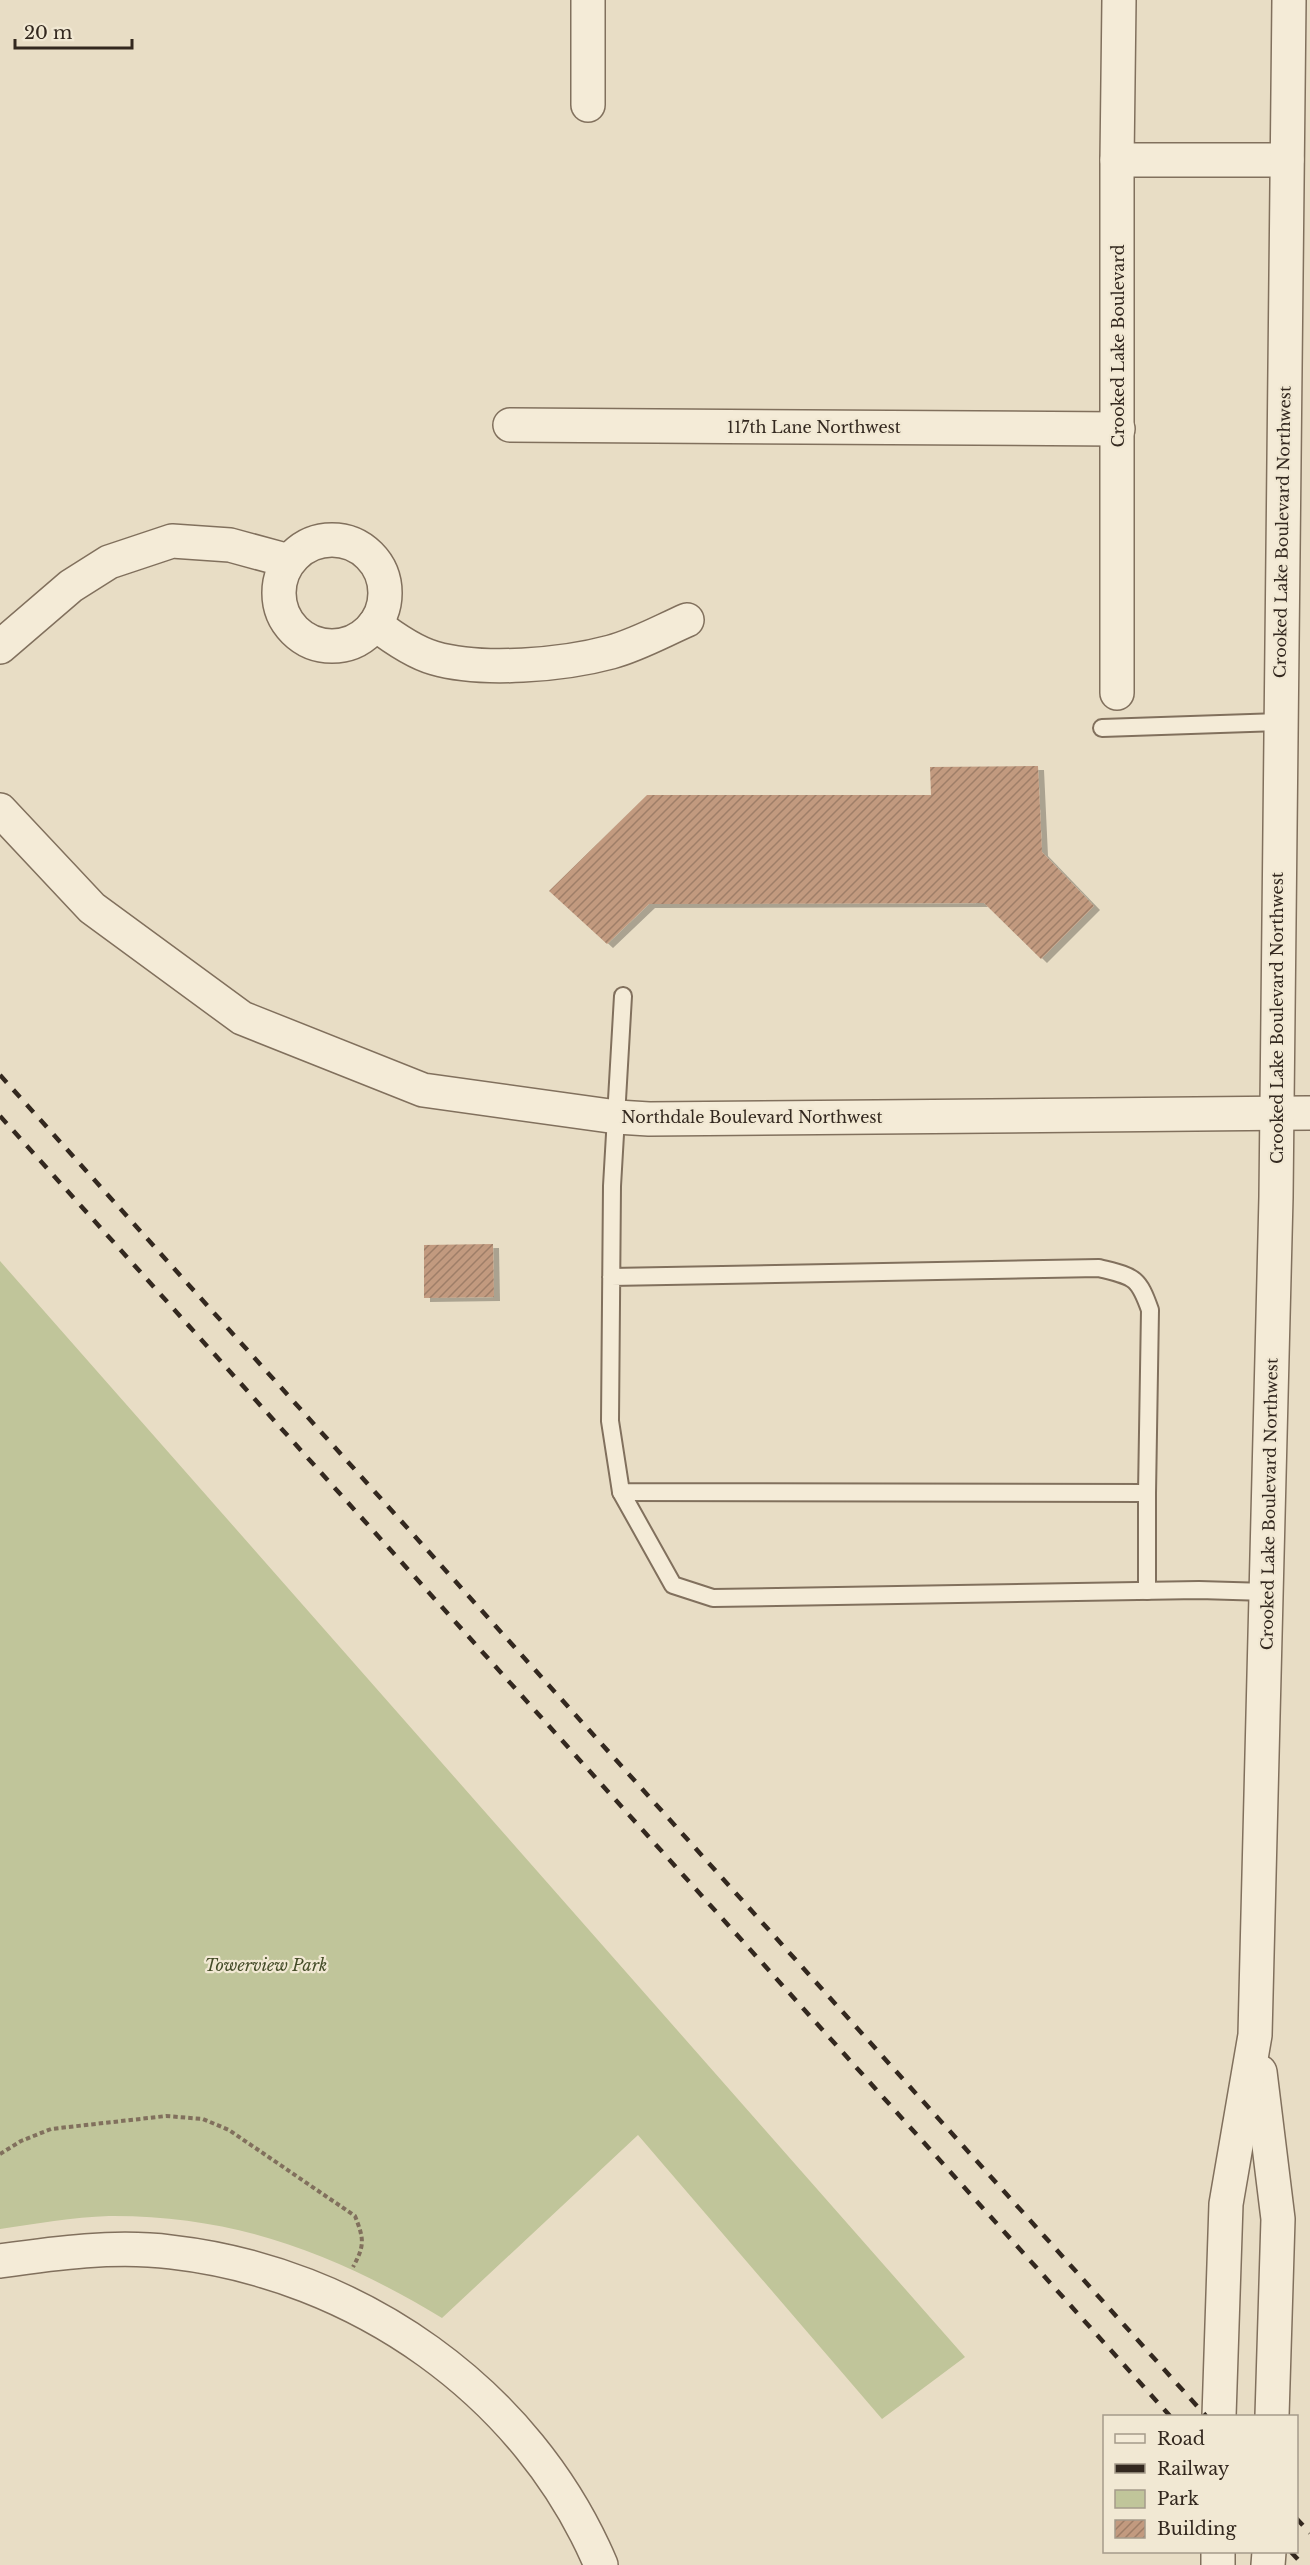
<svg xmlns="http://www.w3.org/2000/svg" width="1310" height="2565" font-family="'Libre Baskerville',serif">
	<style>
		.park { fill: #c0c59a }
		.building { fill: url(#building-hatch); filter: url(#shadow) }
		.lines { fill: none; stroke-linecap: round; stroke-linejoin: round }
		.service-casing { stroke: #81705d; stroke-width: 20 }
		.minor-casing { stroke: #81705d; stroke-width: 36 }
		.tertiary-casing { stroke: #81705d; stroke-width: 36 }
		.path { stroke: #81705d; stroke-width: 4; stroke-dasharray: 4.5 3; stroke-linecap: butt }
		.service { stroke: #f4ebd7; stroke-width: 16 }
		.minor { stroke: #f4ebd7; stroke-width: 33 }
		.tertiary { stroke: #f4ebd7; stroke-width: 33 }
		.rail { stroke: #33281f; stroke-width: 4.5; stroke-dasharray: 10 10; stroke-linecap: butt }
		.labels { text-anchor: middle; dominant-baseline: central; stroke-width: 4.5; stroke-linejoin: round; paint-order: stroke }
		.street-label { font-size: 16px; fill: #33281f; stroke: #f1e8d3 }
		.park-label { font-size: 16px; font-style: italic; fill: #444c28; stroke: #f1e8d3 }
	</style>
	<defs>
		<pattern id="building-hatch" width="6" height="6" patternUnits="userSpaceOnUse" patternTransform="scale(1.5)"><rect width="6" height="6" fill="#c29a7f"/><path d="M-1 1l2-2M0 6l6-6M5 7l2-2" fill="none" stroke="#9e7e67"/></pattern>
		<filter id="shadow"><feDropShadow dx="6" dy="4" stdDeviation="0" flood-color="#0004"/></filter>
	</defs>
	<rect width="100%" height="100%" fill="#e8ddc5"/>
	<path class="park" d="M0,1261L965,2357L882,2419L638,2135L442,2318C336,2254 235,2215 109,2216C73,2217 35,2224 0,2229Z"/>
	<g class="building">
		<polygon points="1038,766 1042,852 1094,906 1041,959 984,903 649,904 607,944 549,891 647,795 931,795 930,767"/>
		<polygon points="493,1244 494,1297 424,1298 424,1245"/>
	</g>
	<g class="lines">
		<g class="service-casing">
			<g id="service">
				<polyline points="1102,728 1280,722"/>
				<path d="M611,1277L1099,1268C1134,1277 1138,1276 1150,1310L1147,1493L621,1492L610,1421L612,1186L623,996"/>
				<polyline points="621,1492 673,1585 713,1598 1199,1590 1267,1592"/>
				<polyline points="1147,1493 1147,1591"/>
			</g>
		</g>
		<g class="minor-casing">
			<g id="minor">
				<polyline points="588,0 588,105"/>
				<polyline points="1117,160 1287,160"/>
				<polyline points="510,425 1118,429"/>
				<circle cx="332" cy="593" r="53"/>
				<path d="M375,624C392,637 413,652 434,658C482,672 563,665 611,652C637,645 662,631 687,620"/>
				<polyline points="0,647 71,586 109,562 172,541 230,545 289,561"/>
				<polyline points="1117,693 1117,160 1119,0"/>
				<path d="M0,2261C56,2253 115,2245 171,2252C357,2273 528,2392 601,2565"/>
			</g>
		</g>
		<g class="tertiary-casing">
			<g id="tertiary">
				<polyline points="0,810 92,908 242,1018 423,1090 617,1117 649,1119 1310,1113"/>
				<polyline points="1260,2072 1278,2219 1272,2416"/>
				<polyline points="1219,2416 1226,2204 1255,2035 1276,1197 1289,0"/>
				<polyline points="1218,2552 1218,2565"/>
				<polyline points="1268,2565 1269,2552"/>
			</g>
		</g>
		<path class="path" d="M0,2154L21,2141L51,2129L166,2116L203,2119L229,2130L355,2216C364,2239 365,2245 353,2267"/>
		<use href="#service" class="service"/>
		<use href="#minor" class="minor"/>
		<use href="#tertiary" class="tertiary"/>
		<g class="rail">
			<polyline points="0,1075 1206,2416"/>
			<polyline points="0,1116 1170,2416"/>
			<polyline points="1296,2518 1310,2533"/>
			<polyline points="1291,2552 1303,2565"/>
		</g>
	</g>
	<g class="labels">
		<g class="street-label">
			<text transform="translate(1118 346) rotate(-90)">Crooked Lake Boulevard</text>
			<text x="814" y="427">117th Lane Northwest</text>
			<text transform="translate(1282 532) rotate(-89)">Crooked Lake Boulevard Northwest</text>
			<text transform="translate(1277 1018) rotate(-90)">Crooked Lake Boulevard Northwest</text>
			<text x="752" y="1117">Northdale Boulevard Northwest</text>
			<text transform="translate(1269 1504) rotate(-89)">Crooked Lake Boulevard Northwest</text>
		</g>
		<g class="park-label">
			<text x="266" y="1965">Towerview Park</text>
		</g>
	</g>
	<rect x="1103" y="2415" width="195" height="138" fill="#f1e8d3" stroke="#a59b8b" stroke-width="1.5"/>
	<rect x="1115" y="2434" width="30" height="9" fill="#f4ebd7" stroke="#a59b8b" stroke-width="1.5"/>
	<text x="1157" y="2445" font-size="18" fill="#33281f">Road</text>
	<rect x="1115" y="2464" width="30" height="9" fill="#33281f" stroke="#a59b8b" stroke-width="1.5"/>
	<text x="1157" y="2475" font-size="18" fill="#33281f">Railway</text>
	<rect x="1115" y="2490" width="30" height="18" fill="#c0c59a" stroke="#a59b8b" stroke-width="1.5"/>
	<text x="1157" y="2505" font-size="18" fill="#33281f">Park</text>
	<rect x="1115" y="2520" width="30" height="18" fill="url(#building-hatch)" stroke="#a59b8b" stroke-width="1.5"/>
	<text x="1157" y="2535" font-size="18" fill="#33281f">Building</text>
	<path d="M15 39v9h117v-9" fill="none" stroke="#33281f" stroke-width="3"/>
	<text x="24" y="39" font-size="18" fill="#33281f" stroke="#f1e8d3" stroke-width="4.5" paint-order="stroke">20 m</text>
</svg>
